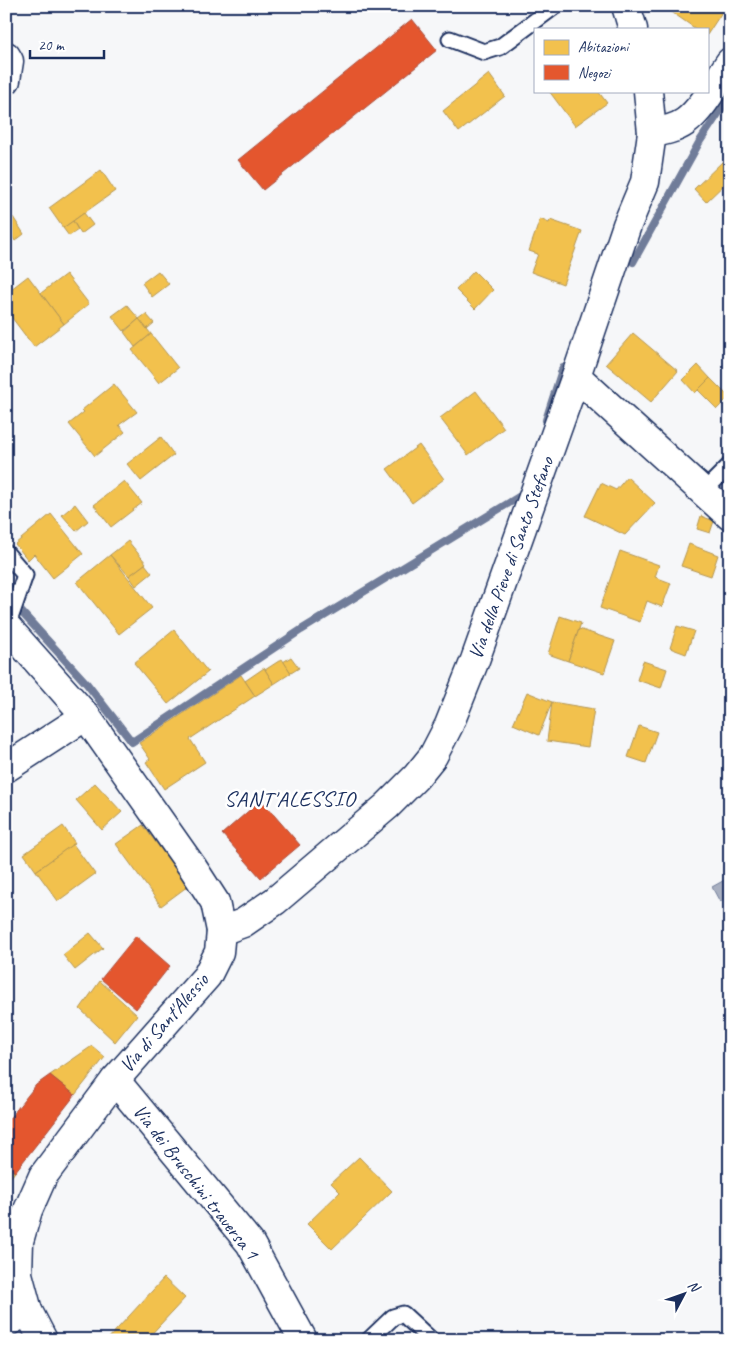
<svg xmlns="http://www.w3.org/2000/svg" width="736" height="1346" font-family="Caveat,sans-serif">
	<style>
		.water { fill: #a9b0c1; stroke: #707c99 }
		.homes { fill: #f2c14e; stroke: #b29553 }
		.shops { fill: #e4572e; stroke: #a84b3c }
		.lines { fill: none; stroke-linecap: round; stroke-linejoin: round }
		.stream { stroke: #707c99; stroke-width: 8 }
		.service-casing { stroke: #1b2f5e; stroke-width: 19 }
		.minor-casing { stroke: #1b2f5e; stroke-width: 31 }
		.tertiary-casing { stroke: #1b2f5e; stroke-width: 31 }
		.service { stroke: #fff; stroke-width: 15 }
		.minor { stroke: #fff; stroke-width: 28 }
		.tertiary { stroke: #fff; stroke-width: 28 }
		.labels { text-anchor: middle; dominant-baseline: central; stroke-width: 5; stroke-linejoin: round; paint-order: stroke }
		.street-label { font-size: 20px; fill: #1b2f5e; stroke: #fff }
		.quarter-label { font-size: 22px; letter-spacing: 1px; fill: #1b2f5e; stroke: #fff }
	</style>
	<rect width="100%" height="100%" fill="#f6f7f9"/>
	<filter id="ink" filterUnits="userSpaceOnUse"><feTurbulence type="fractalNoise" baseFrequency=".02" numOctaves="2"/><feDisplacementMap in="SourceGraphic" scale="10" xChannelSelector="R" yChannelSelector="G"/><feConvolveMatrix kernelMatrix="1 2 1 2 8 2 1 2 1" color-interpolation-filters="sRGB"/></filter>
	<g filter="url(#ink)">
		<polygon class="water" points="730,877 730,897 720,902 712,887"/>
		<g class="homes">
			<polygon points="663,6 726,6 707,35 707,29 696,29"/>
			<polygon points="489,74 505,96 459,132 443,111"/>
			<polygon points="549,91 598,91 607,103 575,126"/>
			<polygon points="723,161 730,168 730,179 706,202 694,189"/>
			<polygon points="101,170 115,191 63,228 49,208"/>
			<polygon points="84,213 93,225 81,234 73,221"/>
			<polygon points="13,217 24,234 15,241 6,228 6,222"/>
			<polygon points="540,219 549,223 550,220 582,231 563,284 531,272 538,254 529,251"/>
			<polygon points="73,221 78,230 69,236 63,228"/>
			<polygon points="158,271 169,284 152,297 142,283"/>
			<polygon points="474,271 493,290 475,309 456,290"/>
			<polygon points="66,274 89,304 64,324 41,293"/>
			<polygon points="28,276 64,324 34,347 6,310 6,293"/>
			<polygon points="127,305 139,319 124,331 112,316"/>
			<polygon points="146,314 154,323 147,329 139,319"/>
			<polygon points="139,319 151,334 135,347 124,332"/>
			<polygon points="633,333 678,371 651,402 606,364"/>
			<polygon points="151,334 178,368 159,383 132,350"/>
			<polygon points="698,365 710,378 695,393 683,380"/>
			<polygon points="710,378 729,397 717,409 698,390"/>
			<polygon points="114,384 137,412 119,425 125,432 95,456 69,424 84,412 82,410"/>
			<polygon points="476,391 504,428 468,455 440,418"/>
			<polygon points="161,437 174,455 141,481 127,464"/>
			<polygon points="419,445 444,479 412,503 387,469"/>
			<polygon points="627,477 655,503 625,535 585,516 601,483 616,490"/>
			<polygon points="124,481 142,503 111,527 94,505"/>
			<polygon points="75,504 88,521 76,531 62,515"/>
			<polygon points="51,514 83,554 53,578 34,554 28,560 15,544"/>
			<polygon points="701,516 714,521 710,533 697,529"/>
			<polygon points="128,541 146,563 129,576 110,555"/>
			<polygon points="689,544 718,555 711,576 681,566"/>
			<polygon points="620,551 659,565 655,577 671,583 662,607 647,601 640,622 600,608"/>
			<polygon points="110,555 152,608 119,634 77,582"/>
			<polygon points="145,564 152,573 136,586 129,576"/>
			<polygon points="560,616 581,623 568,661 548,654"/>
			<polygon points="677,626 694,631 686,654 670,648"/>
			<polygon points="579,629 615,641 604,673 568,661"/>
			<polygon points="174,630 208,672 168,704 134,663"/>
			<polygon points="291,657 299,668 291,673 283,662"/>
			<polygon points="282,659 291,673 274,684 265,670"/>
			<polygon points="643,661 667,669 661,688 637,680"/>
			<polygon points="264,668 274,684 255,696 245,681"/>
			<polygon points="241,675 255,696 190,739 205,762 164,789 146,762 150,759 139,743"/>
			<polygon points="527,692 552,702 539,735 513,724"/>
			<polygon points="552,702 594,709 588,747 547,741"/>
			<polygon points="639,726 657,732 646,763 628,757"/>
			<polygon points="95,783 122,812 102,830 76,800"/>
			<polygon points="143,825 188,886 161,906 116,844"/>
			<polygon points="63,826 75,843 36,871 24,854"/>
			<polygon points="73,844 95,874 58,901 36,871"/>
			<polygon points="90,933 103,948 75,970 63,955"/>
			<polygon points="100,981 137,1015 115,1042 80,1009"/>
			<polygon points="92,1046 105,1057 75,1095 50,1075"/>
			<polygon points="359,1157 392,1191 332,1249 307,1224 340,1192 331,1183"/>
			<polygon points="6,1166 15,1172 6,1183"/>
			<polygon points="164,1278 185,1298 146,1340 107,1340"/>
		</g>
		<g class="shops">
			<polygon points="412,19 437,50 263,190 238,160"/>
			<polygon points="261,800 300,845 261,878 222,834"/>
			<polygon points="136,936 170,966 136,1009 101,979"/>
			<polygon points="50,1075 75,1095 15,1172 6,1166 6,1117 9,1119 36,1085"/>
		</g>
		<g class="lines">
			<g class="stream">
				<polyline points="633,262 700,141 730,96"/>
				<polyline points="546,420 563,367"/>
				<polyline points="6,595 87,684 132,742 301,630 522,495 524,490"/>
			</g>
			<g class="service-casing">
				<g id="service">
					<polyline points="450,39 484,52 500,47 555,6"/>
					<polyline points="703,492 730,465"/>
					<polyline points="6,553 25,575 7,627"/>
					<polyline points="369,1340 393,1317 403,1314 431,1340"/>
				</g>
			</g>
			<g class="minor-casing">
				<g id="minor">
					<polyline points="6,56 9,61 6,80"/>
					<path d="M652,133C663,131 675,129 685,122C704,108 717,80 730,62"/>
					<polyline points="576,376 730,516"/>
					<polyline points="6,768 86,716"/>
					<polyline points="115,1080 250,1243 303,1340"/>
					<polyline points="6,1323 28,1311"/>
				</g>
			</g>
			<g class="tertiary-casing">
				<g id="tertiary">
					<polyline points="626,6 633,29"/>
					<polyline points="6,626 86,716 193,868 215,902 221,931 219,952 207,976 115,1080 43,1176 28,1210 19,1241 18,1274 28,1311 43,1340"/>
					<polyline points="221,931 243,923 275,901 387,806 416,777 433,756 449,725 475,660 576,376 627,225 645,182 652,133 648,91"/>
				</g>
			</g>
			<use href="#service" class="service"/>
			<use href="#minor" class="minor"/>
			<use href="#tertiary" class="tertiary"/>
		</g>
	</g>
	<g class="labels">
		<g class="street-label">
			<text transform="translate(511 558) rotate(-70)">Via della Pieve di Santo Stefano</text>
			<text transform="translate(164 1023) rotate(-49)">Via di Sant'Alessio</text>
			<text transform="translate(196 1182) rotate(52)">Via dei Bruschini traversa 1</text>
		</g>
		<g class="quarter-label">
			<text x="290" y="799">SANT'ALESSIO</text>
		</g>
	</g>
	<rect width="736" height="1346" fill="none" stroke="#fff" stroke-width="25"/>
	<rect x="12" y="12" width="711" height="1321" fill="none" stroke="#1b2f5e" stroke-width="2" filter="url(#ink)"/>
	<rect x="534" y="28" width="175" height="65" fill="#ffffff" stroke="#a4acbf"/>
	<rect x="544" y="40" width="25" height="15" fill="#f2c14e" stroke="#a4acbf"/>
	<text x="578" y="52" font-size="15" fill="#1b2f5e">Abitazioni</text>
	<rect x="544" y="65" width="25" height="15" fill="#e4572e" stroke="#a4acbf"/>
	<text x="578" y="78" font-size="15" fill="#1b2f5e">Negozi</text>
	<g transform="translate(684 1294) rotate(49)" stroke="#ffffff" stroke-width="4" paint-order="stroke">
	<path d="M0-4L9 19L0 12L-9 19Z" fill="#1b2f5e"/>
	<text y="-8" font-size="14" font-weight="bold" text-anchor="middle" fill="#1b2f5e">N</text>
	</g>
	<path d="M30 50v8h74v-8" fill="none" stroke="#1b2f5e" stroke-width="2.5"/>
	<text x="38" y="50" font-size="15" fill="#1b2f5e" stroke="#ffffff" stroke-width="4" paint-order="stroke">20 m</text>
</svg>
